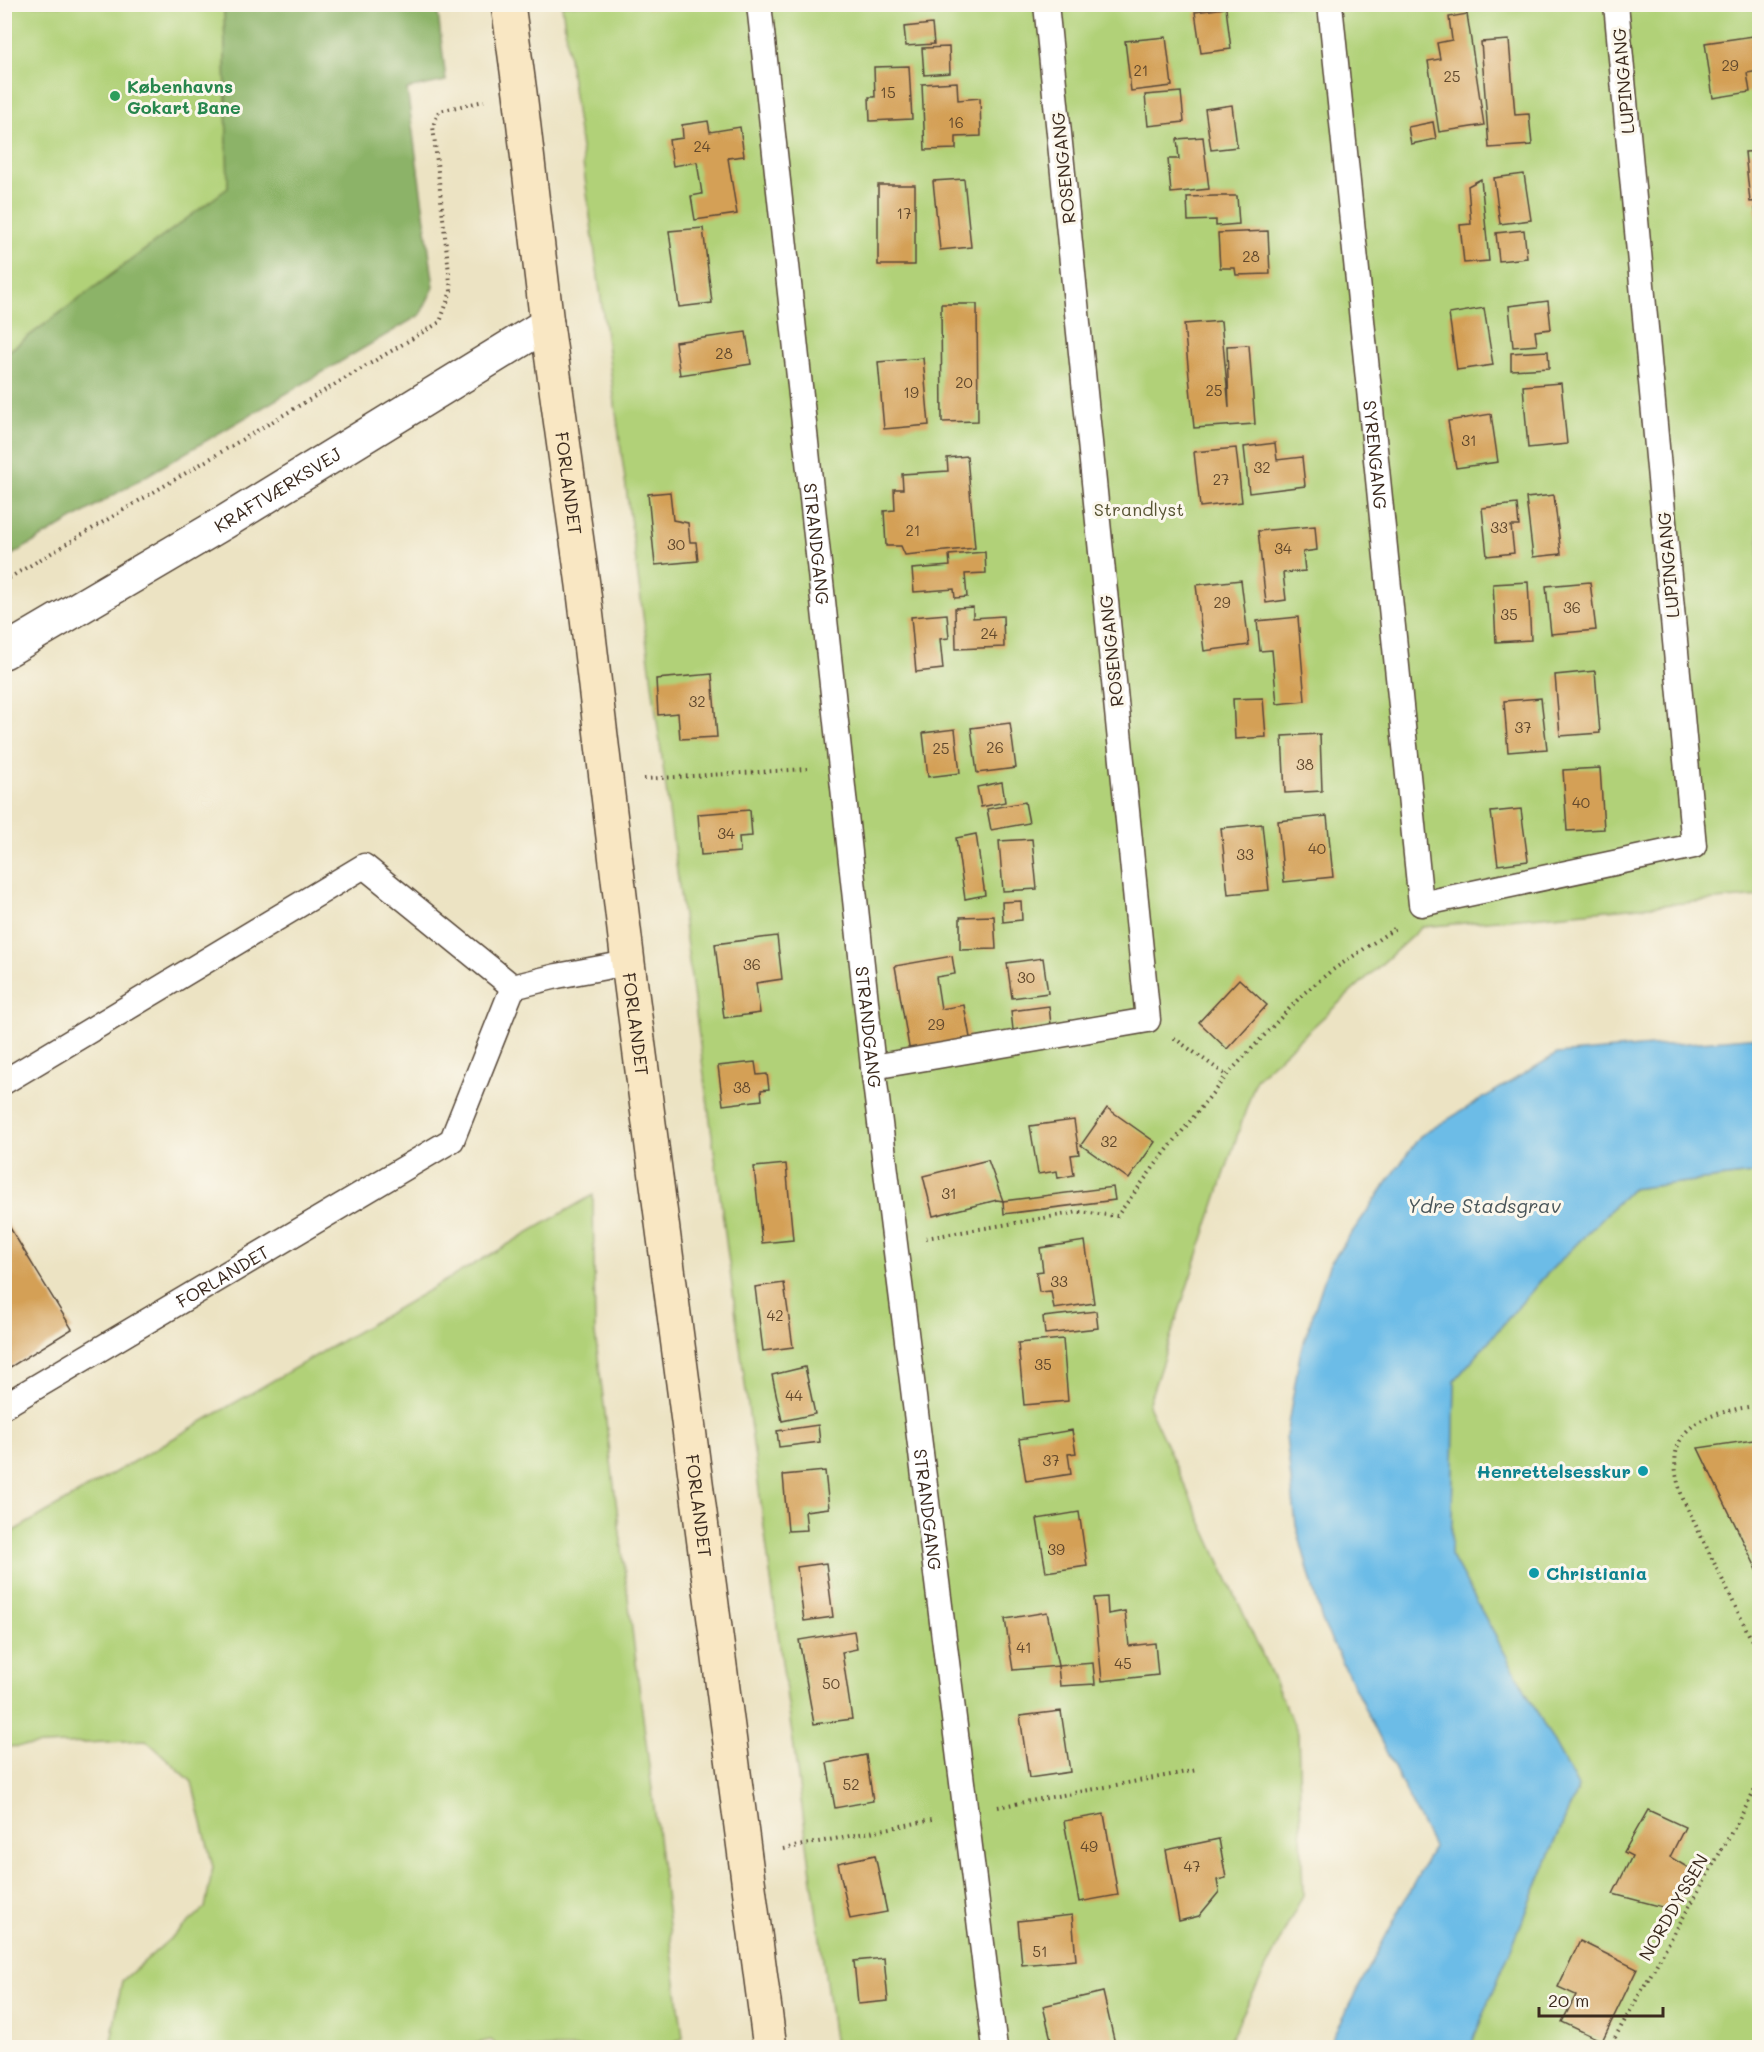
<svg xmlns="http://www.w3.org/2000/svg" width="1764" height="2052" font-family="Mali,sans-serif">
	<style>
		.green { fill: #b1d178; stroke: #767e4b; stroke-width: 1.5 }
		.forest { fill: #8cb368; stroke: #646e43; stroke-width: 1.5 }
		.water { fill: #6cbce7; stroke: #547382; stroke-width: 1.5 }
		.building { fill: #d4a056 }
		.lines { fill: none; stroke-linecap: round; stroke-linejoin: round }
		.lane-casing { stroke: #564637; stroke-width: 27 }
		.street-casing { stroke: #564637; stroke-width: 36 }
		.secondary-casing { stroke: #564637; stroke-width: 36 }
		.path { stroke: #564637; stroke-width: 4; stroke-dasharray: 1.5 4.5; stroke-linecap: butt }
		.lane { stroke: #fff; stroke-width: 24 }
		.street { stroke: #fff; stroke-width: 33 }
		.secondary { stroke: #f9e7c3; stroke-width: 33 }
		.leisure-dot { fill: #2e9e5b; stroke: #fbf7ec; stroke-width: 2 }
		.culture-dot { fill: #0f9aa8; stroke: #fbf7ec; stroke-width: 2 }
		.labels { text-anchor: middle; dominant-baseline: central; stroke-width: 6; stroke-linejoin: round; paint-order: stroke }
		.number-label { font-size: 15px; fill: #61482c }
		.street-label { font-size: 18px; fill: #3b2a1e; stroke: #fbf7ec }
		.leisure-label { font-size: 18px; font-weight: bold; fill: #27864d; stroke: #fbf7ec; text-anchor: start }
		.park-label { font-size: 18px; fill: #585434; stroke: #fbf7ec }
		.culture-label { font-size: 18px; font-weight: bold; fill: #0d838f; stroke: #fbf7ec; text-anchor: end }
		.water-label { font-size: 20px; font-style: italic; fill: #4a565a; stroke: #fbf7ec }
	</style>
	<rect width="100%" height="100%" fill="#fbf7ec"/>
	<filter id="ink" filterUnits="userSpaceOnUse"><feTurbulence type="fractalNoise" baseFrequency=".0167" numOctaves="2"/><feDisplacementMap in="SourceGraphic" scale="12" xChannelSelector="R" yChannelSelector="G"/><feConvolveMatrix kernelMatrix="1 2 1 2 8 2 1 2 1" color-interpolation-filters="sRGB"/></filter>
	<filter id="wash" filterUnits="userSpaceOnUse"><feTurbulence type="fractalNoise" baseFrequency=".008" numOctaves="4" result="noise"/><feDisplacementMap in="SourceGraphic" scale="24" xChannelSelector="R" yChannelSelector="G"/><feGaussianBlur stdDeviation="1.35" result="paint"/><feColorMatrix in="noise" values="0 0 0 0 0 0 0 0 0 0 0 0 0 0 0 0 0 1.4 0 .05"/><feComposite in="paint" operator="in"/></filter>
	<g filter="url(#wash)">
		<rect width="100%" height="100%" fill="#ece3c3"/>
		<g class="green">
			<polygon points="4,5 224,5 228,188 5,354"/>
			<polygon points="562,5 1759,5 1759,896 1422,927 1256,1079 1148,1405 1298,1733 1303,1895 1226,2047 835,2047 779,1640"/>
			<polygon points="1759,1173 1759,2047 1470,2047 1578,1787 1451,1555 1455,1380 1543,1278 1631,1189"/>
			<polygon points="593,1195 595,1333 683,2038 667,2048 500,2048 491,2040 454,2048 110,2047 122,1981 205,1908 213,1867 192,1782 146,1740 5,1747 5,1536"/>
		</g>
		<polygon class="forest" points="224,5 437,5 446,81 407,89 434,287 420,315 5,559 5,354 228,188"/>
		<polygon class="water" points="1759,1037 1759,1173 1631,1189 1543,1278 1455,1380 1451,1555 1578,1787 1470,2047 1327,2047 1433,1847 1322,1621 1296,1525 1286,1436 1300,1354 1329,1265 1420,1136 1557,1054"/>
		<g id="blocks">
			<g class="building">
				<polygon points="646,4 693,4 693,6 647,9"/>
				<polygon points="1226,8 1231,49 1201,53 1195,12"/>
				<polygon points="1467,14 1484,125 1439,132 1428,61 1440,59 1437,43 1452,40 1449,17"/>
				<polygon points="932,24 934,44 906,46 904,27"/>
				<polygon points="1753,36 1759,71 1747,73 1750,92 1713,98 1705,43"/>
				<polygon points="1166,37 1172,86 1131,91 1125,41"/>
				<polygon points="1509,40 1515,115 1529,114 1532,145 1489,148 1481,42"/>
				<polygon points="949,47 950,73 924,75 922,48"/>
				<polygon points="909,66 912,119 870,121 869,97 875,97 874,67"/>
				<polygon points="957,82 958,100 980,98 981,136 956,137 956,149 925,150 922,84"/>
				<polygon points="1181,92 1184,122 1148,126 1145,95"/>
				<polygon points="1232,105 1237,147 1211,150 1205,109"/>
				<polygon points="708,121 710,132 740,127 744,156 728,158 737,214 695,220 691,196 702,194 697,162 673,166 669,140 683,138 682,125"/>
				<polygon points="1433,122 1436,139 1411,144 1408,127"/>
				<polygon points="1203,137 1209,189 1171,193 1168,159 1179,159 1177,139"/>
				<polygon points="1760,151 1760,201 1750,202 1745,152"/>
				<polygon points="1524,174 1531,220 1500,224 1494,178"/>
				<polygon points="964,179 971,247 940,250 933,181"/>
				<polygon points="1481,179 1489,261 1464,263 1460,225 1471,224 1468,186"/>
				<rect x="878" y="185" width="37" height="80"/>
				<polygon points="1215,196 1237,196 1239,224 1216,226 1216,220 1188,221 1187,197"/>
				<polygon points="1760,206 1760,224 1757,224 1755,207"/>
				<polygon points="703,228 712,303 679,307 669,231"/>
				<polygon points="1524,230 1527,258 1499,261 1496,233"/>
				<polygon points="1268,231 1270,274 1236,275 1235,268 1220,268 1218,233"/>
				<polygon points="1548,301 1551,329 1535,331 1537,345 1513,347 1509,306"/>
				<polygon points="941,304 977,304 978,421 942,422"/>
				<polygon points="1484,308 1493,365 1457,370 1449,314"/>
				<polygon points="1221,321 1229,408 1227,346 1249,345 1255,424 1194,428 1184,324"/>
				<polygon points="746,332 751,364 680,375 675,342"/>
				<polygon points="1548,351 1549,368 1511,370 1511,353"/>
				<polygon points="923,358 929,425 884,429 878,362"/>
				<polygon points="1561,383 1567,444 1528,448 1523,386"/>
				<polygon points="1491,414 1498,462 1456,468 1448,421"/>
				<polygon points="1275,443 1277,460 1302,457 1305,486 1249,493 1244,447"/>
				<polygon points="1236,448 1242,502 1200,507 1194,452"/>
				<polygon points="967,456 975,548 905,555 901,546 886,546 884,511 895,510 894,489 903,489 902,474 948,471 947,458"/>
				<polygon points="670,492 673,520 688,523 690,542 696,542 698,561 655,565 648,494"/>
				<polygon points="1554,495 1561,554 1533,557 1526,498"/>
				<polygon points="1517,504 1519,526 1511,526 1514,553 1487,556 1482,508"/>
				<polygon points="1315,526 1317,550 1303,552 1305,571 1283,573 1286,600 1266,603 1258,531"/>
				<polygon points="985,552 986,573 965,574 967,597 955,598 954,589 914,592 912,569 950,566 949,555"/>
				<polygon points="1241,580 1249,645 1204,651 1196,585"/>
				<polygon points="1528,582 1531,640 1496,642 1493,584"/>
				<polygon points="1590,582 1596,630 1551,634 1546,586"/>
				<polygon points="973,607 973,618 1003,616 1004,647 956,649 955,608"/>
				<polygon points="947,614 949,638 940,639 943,669 916,672 911,617"/>
				<polygon points="1298,617 1305,701 1277,704 1272,650 1260,651 1257,621"/>
				<polygon points="1595,671 1600,733 1560,736 1555,675"/>
				<polygon points="712,674 717,737 680,739 678,713 658,715 656,679"/>
				<polygon points="1263,698 1266,737 1235,739 1233,699"/>
				<polygon points="1541,698 1547,749 1508,752 1504,701"/>
				<polygon points="1010,723 1016,768 977,773 971,728"/>
				<polygon points="955,729 960,773 928,777 923,733"/>
				<polygon points="1320,734 1322,791 1285,793 1282,736"/>
				<polygon points="1600,768 1604,829 1567,831 1563,770"/>
				<polygon points="1002,782 1005,802 981,807 977,787"/>
				<polygon points="1025,802 1029,823 991,830 987,809"/>
				<polygon points="1521,809 1528,861 1498,865 1491,812"/>
				<polygon points="750,810 752,836 739,837 740,852 701,855 698,814"/>
				<polygon points="1327,816 1333,877 1284,882 1278,821"/>
				<polygon points="1262,824 1269,890 1228,894 1221,828"/>
				<polygon points="976,834 985,895 965,899 956,838"/>
				<polygon points="1032,839 1037,889 1003,891 999,841"/>
				<polygon points="1021,901 1022,920 1003,922 1002,902"/>
				<polygon points="994,916 996,949 960,950 960,917"/>
				<polygon points="777,936 782,979 756,983 760,1013 724,1018 715,944"/>
				<polygon points="952,956 955,974 936,977 941,1009 964,1005 971,1043 910,1053 895,966"/>
				<polygon points="1043,958 1048,993 1012,998 1007,963"/>
				<polygon points="1239,979 1267,1005 1227,1049 1199,1022"/>
				<polygon points="1049,1006 1051,1025 1013,1030 1011,1011"/>
				<polygon points="755,1062 757,1075 767,1074 769,1089 761,1090 762,1100 723,1105 718,1066"/>
				<polygon points="1107,1108 1155,1142 1129,1179 1081,1145"/>
				<polygon points="1074,1120 1079,1154 1071,1155 1074,1175 1058,1178 1057,1171 1038,1174 1030,1126"/>
				<polygon points="988,1160 1003,1201 997,1200 933,1216 923,1176"/>
				<polygon points="786,1164 793,1240 762,1243 754,1167"/>
				<polygon points="1113,1187 1115,1200 1004,1214 1003,1201"/>
				<polygon points="4,1218 72,1329 4,1371"/>
				<polygon points="1085,1241 1094,1303 1054,1309 1051,1291 1039,1292 1036,1272 1043,1271 1040,1248"/>
				<polygon points="784,1283 793,1347 763,1351 755,1287"/>
				<polygon points="1096,1311 1098,1328 1045,1334 1043,1317"/>
				<polygon points="1063,1339 1068,1401 1024,1405 1018,1343"/>
				<polygon points="805,1367 815,1414 782,1421 772,1375"/>
				<polygon points="818,1425 820,1442 779,1447 777,1431"/>
				<polygon points="1072,1430 1076,1453 1068,1454 1071,1474 1026,1481 1019,1439"/>
				<polygon points="1760,1439 1760,1476 1755,1476 1760,1486 1760,1576 1698,1448"/>
				<polygon points="825,1471 829,1508 805,1511 807,1530 788,1531 783,1475"/>
				<polygon points="1079,1512 1087,1566 1046,1572 1037,1519"/>
				<polygon points="826,1563 833,1617 804,1621 797,1567"/>
				<polygon points="1107,1597 1108,1614 1125,1611 1129,1646 1155,1643 1158,1675 1102,1681 1094,1598"/>
				<polygon points="1047,1612 1058,1666 1093,1663 1095,1684 1060,1686 1058,1666 1013,1670 1005,1619"/>
				<polygon points="854,1631 857,1649 842,1652 852,1719 814,1724 799,1640"/>
				<polygon points="1061,1711 1070,1772 1029,1778 1020,1716"/>
				<polygon points="866,1755 873,1801 835,1808 827,1763"/>
				<polygon points="1648,1810 1685,1827 1670,1857 1697,1873 1674,1910 1613,1894 1632,1856 1624,1852"/>
				<polygon points="1104,1814 1118,1895 1079,1902 1064,1821"/>
				<polygon points="1219,1839 1226,1878 1217,1880 1219,1892 1199,1916 1179,1921 1166,1850"/>
				<polygon points="875,1855 887,1912 850,1919 838,1863"/>
				<polygon points="1072,1915 1076,1960 1022,1965 1018,1921"/>
				<polygon points="1580,1941 1637,1969 1602,2041 1562,2022 1576,1995 1558,1987"/>
				<polygon points="884,1958 888,2001 858,2004 854,1961"/>
				<polygon points="1103,1992 1116,2048 1053,2048 1043,2006"/>
			</g>
		</g>
	</g>
	<g filter="url(#ink)">
		<use href="#blocks" fill-opacity="0" stroke="#564637" stroke-width="1.5"/>
		<g class="lines">
			<g class="lane-casing">
				<g id="lane">
					<path id="s1" d="M759,4L873,1067L995,2048"/>
					<path id="s2" d="M1330,4L1421,904L1694,846L1616,4"/>
					<polyline points="513,987 557,976 628,963"/>
					<polyline points="873,1067 1148,1020 1046,4"/>
					<polyline points="4,1082 364,866 513,987"/>
					<path id="s3" d="M4,1406L452,1140L513,987"/>
				</g>
			</g>
			<g class="street-casing">
				<g id="street">
					<path id="s4" d="M4,652L225,522L547,324"/>
				</g>
			</g>
			<g class="secondary-casing">
				<g id="secondary">
					<path id="s5" d="M508,4L520,93L547,324L583,585L628,963L770,2048"/>
				</g>
			</g>
			<g class="path">
				<polyline points="4,581 440,322 451,291 433,126 439,111 484,101"/>
				<polyline points="644,779 807,769"/>
				<polyline points="1174,1038 1226,1075"/>
				<polyline points="926,1238 1079,1212 1117,1216 1156,1164 1227,1075 1303,994 1331,971 1397,927"/>
				<path d="M1760,1405C1700,1414 1657,1428 1683,1499L1760,1657"/>
				<polyline points="998,1807 1197,1770"/>
				<polyline points="783,1849 932,1820"/>
				<polyline points="1609,2048 1751,1798 1760,1779"/>
			</g>
			<use href="#lane" class="lane"/>
			<use href="#street" class="street"/>
			<use href="#secondary" class="secondary"/>
		</g>
	</g>
	<circle class="leisure-dot" cx="115" cy="96" r="6"/>
	<g class="culture-dot">
		<circle cx="1643" cy="1471" r="6"/>
		<circle cx="1534" cy="1573" r="6"/>
	</g>
	<g class="labels">
		<g class="number-label">
			<text x="1730" y="65">29</text>
			<text x="1141" y="70">21</text>
			<text x="1452" y="76">25</text>
			<text x="888" y="92">15</text>
			<text x="956" y="122">16</text>
			<text x="702" y="146">24</text>
			<text x="904" y="213">17</text>
			<text x="1251" y="256">28</text>
			<text x="724" y="353">28</text>
			<text x="964" y="382">20</text>
			<text x="1214" y="390">25</text>
			<text x="911" y="392">19</text>
			<text x="1469" y="440">31</text>
			<text x="1262" y="467">32</text>
			<text x="1221" y="479">27</text>
			<text x="1499" y="527">33</text>
			<text x="913" y="530">21</text>
			<text x="676" y="544">30</text>
			<text x="1283" y="548">34</text>
			<text x="1222" y="602">29</text>
			<text x="1572" y="607">36</text>
			<text x="1509" y="614">35</text>
			<text x="989" y="633">24</text>
			<text x="697" y="701">32</text>
			<text x="1523" y="727">37</text>
			<text x="995" y="747">26</text>
			<text x="941" y="748">25</text>
			<text x="1305" y="764">38</text>
			<text x="1581" y="802">40</text>
			<text x="726" y="833">34</text>
			<text x="1317" y="848">40</text>
			<text x="1245" y="854">33</text>
			<text x="752" y="964">36</text>
			<text x="1026" y="977">30</text>
			<text x="936" y="1024">29</text>
			<text x="742" y="1087">38</text>
			<text x="1109" y="1141">32</text>
			<text x="949" y="1193">31</text>
			<text x="1059" y="1281">33</text>
			<text x="775" y="1315">42</text>
			<text x="1043" y="1364">35</text>
			<text x="794" y="1395">44</text>
			<text x="1051" y="1460">37</text>
			<text x="1056" y="1549">39</text>
			<text x="1024" y="1647">41</text>
			<text x="1123" y="1663">45</text>
			<text x="831" y="1683">50</text>
			<text x="851" y="1784">52</text>
			<text x="1089" y="1846">49</text>
			<text x="1192" y="1866">47</text>
			<text x="1040" y="1951">51</text>
		</g>
		<g class="street-label">
			<text transform="translate(1623 81) rotate(-95)">LUPINGANG</text>
			<text transform="translate(1063 168) rotate(-96)">ROSENGANG</text>
			<text stroke="none"><textPath href="#s2" startOffset="453">SYRENGANG</textPath></text>
			<text stroke="none"><textPath href="#s5" startOffset="483">FORLANDET</textPath></text>
			<text stroke="none"><textPath href="#s4" startOffset="318">KRAFTVÆRKSVEJ</textPath></text>
			<text stroke="none"><textPath href="#s1" startOffset="543">STRANDGANG</textPath></text>
			<text transform="translate(1668 565) rotate(-95)">LUPINGANG</text>
			<text transform="translate(1111 651) rotate(-96)">ROSENGANG</text>
			<text stroke="none"><textPath href="#s5" startOffset="1028">FORLANDET</textPath></text>
			<text stroke="none"><textPath href="#s1" startOffset="1029">STRANDGANG</textPath></text>
			<text stroke="none"><textPath href="#s3" startOffset="254">FORLANDET</textPath></text>
			<text stroke="none"><textPath href="#s5" startOffset="1514">FORLANDET</textPath></text>
			<text stroke="none"><textPath href="#s1" startOffset="1515">STRANDGANG</textPath></text>
			<text transform="translate(1673 1907) rotate(-60)">NORDDYSSEN</text>
		</g>
		<g class="leisure-label">
			<text x="127" y="86">Københavns<tspan x="127" dy="21">Gokart Bane</tspan></text>
		</g>
		<g class="park-label">
			<text x="1139" y="509">Strandlyst</text>
		</g>
		<g class="culture-label">
			<text x="1631" y="1471">Henrettelsesskur</text>
			<text x="1546" y="1573" text-anchor="start">Christiania</text>
		</g>
		<g class="water-label">
			<text x="1484" y="1205">Ydre Stadsgrav</text>
		</g>
	</g>
	<rect width="1764" height="2052" fill="none" stroke="#fbf7ec" stroke-width="24"/>
	<path d="M1539 2007v9h124v-9" fill="none" stroke="#3b2a1e" stroke-width="3"/>
	<text x="1548" y="2007" font-size="18" fill="#3b2a1e" stroke="#fbf7ec" stroke-width="4.5" paint-order="stroke">20 m</text>
</svg>
